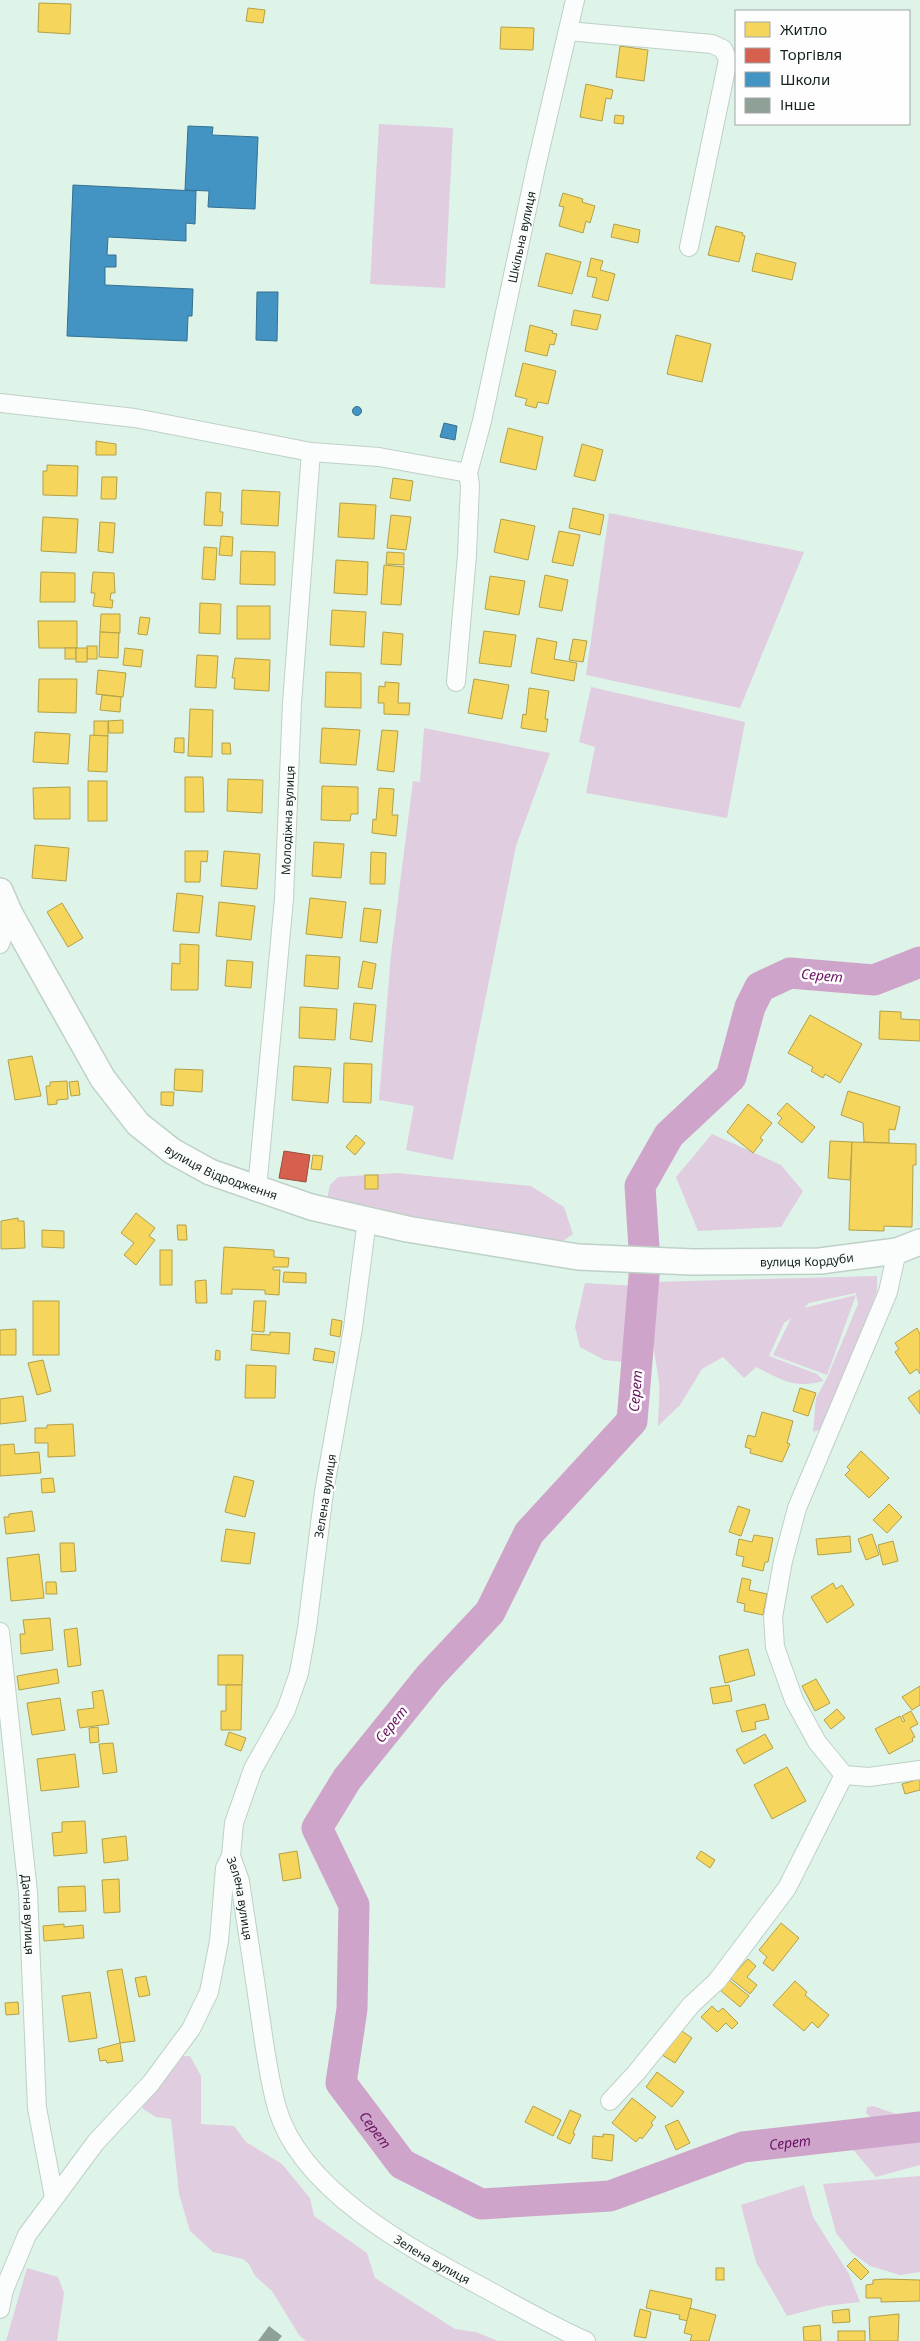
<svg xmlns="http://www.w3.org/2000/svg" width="920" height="2341" font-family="'Noto Sans',sans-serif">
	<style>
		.green { fill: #e0cde0; fill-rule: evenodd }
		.homes { fill: #f6d55c; stroke: #b2a049 }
		.shops { fill: #d6604d; stroke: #9c4e3e }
		.schools { fill: #4393c3; stroke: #357191 }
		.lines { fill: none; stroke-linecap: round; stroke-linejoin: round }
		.river { stroke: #cfa4cb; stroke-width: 31 }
		.building { fill: #8fa097 }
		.street-casing { stroke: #bfd0c7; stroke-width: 20 }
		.secondary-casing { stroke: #bfd0c7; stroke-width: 28 }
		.street { stroke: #fafdfc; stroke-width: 18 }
		.secondary { stroke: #fafdfc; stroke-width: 25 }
		.labels { text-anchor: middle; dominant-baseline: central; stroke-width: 5; stroke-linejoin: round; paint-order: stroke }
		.street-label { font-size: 12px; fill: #15231c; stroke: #fefefe }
		.water-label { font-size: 14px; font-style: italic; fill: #681060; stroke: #fefefe }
	</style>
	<rect width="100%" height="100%" fill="#def4e8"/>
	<g class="green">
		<polygon points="379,124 453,128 445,288 370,284"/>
		<polygon points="609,513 804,552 740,708 586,675"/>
		<polygon points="591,687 745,722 727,818 586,793 595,747 579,742"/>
		<polygon points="424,728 550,753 516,846 453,1160 406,1150 414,1106 379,1100 391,955 413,781 420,782"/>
		<polygon points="712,1134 781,1165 803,1191 781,1227 698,1231 676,1177"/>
		<polygon points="397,1173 531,1186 564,1207 573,1234 535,1260 327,1199 330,1185 338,1177"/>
		<path d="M877,1276V1291L825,1428L813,1432L816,1398L827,1378L858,1304L856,1295L827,1375L773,1355L791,1318L784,1323L769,1356L817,1374L824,1381C794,1389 782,1380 756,1367L744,1378L723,1357L702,1369L680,1405L658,1426C658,1410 661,1391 658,1375C653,1341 646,1316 652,1282ZM856,1293V1295L804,1308L809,1303Z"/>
		<polygon points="585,1283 635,1286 637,1321 624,1362 604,1360 580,1347 575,1327"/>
		<polygon points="183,2056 190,2056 201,2076 201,2124 234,2126 246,2142 282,2164 310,2198 314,2216 367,2253 375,2278 455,2329 476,2332 498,2341 306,2341 299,2335 272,2291 255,2276 249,2264 243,2259 213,2252 190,2231 179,2194 171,2119 156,2117 143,2109 141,2094 163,2064"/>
		<polygon points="873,2106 899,2115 920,2114 920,2123 880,2125 866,2113 867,2107"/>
		<polygon points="895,2128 920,2129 920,2165 876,2177 851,2147 855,2140"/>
		<polygon points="920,2176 920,2272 900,2275 870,2266 851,2252 836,2233 823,2184"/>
		<polygon points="804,2185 813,2217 849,2274 860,2302 825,2306 787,2316 756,2262 741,2205"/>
		<polygon points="27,2268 58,2277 64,2293 57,2341 6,2341"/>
	</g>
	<g class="homes">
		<polygon points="39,3 71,4 70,34 38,32"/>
		<polygon points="248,8 265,10 263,23 246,21"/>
		<polygon points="501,27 534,28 533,50 500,49"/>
		<polygon points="620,46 648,50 644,81 616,77"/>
		<polygon points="586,84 613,90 611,99 606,98 602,121 580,117"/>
		<polygon points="615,115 624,116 623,124 614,123"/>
		<polygon points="563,193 583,199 582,202 595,206 590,223 586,221 583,233 559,226 564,207 559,206"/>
		<polygon points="614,224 640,230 638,243 611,237"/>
		<polygon points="716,226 743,233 742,235 745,236 739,262 708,255"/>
		<polygon points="546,253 581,262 572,294 538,286"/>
		<polygon points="756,253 796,263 792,280 752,271"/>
		<polygon points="591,258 603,261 600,270 615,274 608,301 592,297 597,278 587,276"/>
		<polygon points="574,310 601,315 597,330 571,325"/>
		<polygon points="530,325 553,331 552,333 557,334 554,345 550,344 547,356 525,351"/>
		<polygon points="676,335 711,344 702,382 667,374"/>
		<polygon points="523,363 556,371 548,404 538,402 536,408 525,405 527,399 515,396"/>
		<polygon points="508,428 543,437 536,470 500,462"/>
		<polygon points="96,441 116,444 116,455 96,455"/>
		<polygon points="582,444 603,450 595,481 574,476"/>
		<polygon points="47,465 78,466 77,496 43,495 43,471 47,471"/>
		<polygon points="102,477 117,477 116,499 101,499"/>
		<polygon points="393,478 413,481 410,501 390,498"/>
		<polygon points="242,490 280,492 278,526 241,524"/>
		<polygon points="206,492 221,493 220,512 223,512 222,526 204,525"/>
		<polygon points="340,503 376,505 374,539 338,537"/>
		<polygon points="573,508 604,515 600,535 569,528"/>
		<polygon points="391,515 411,517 406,550 387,548"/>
		<polygon points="43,517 78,519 76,553 41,551"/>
		<polygon points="501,519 535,526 528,560 494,552"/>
		<polygon points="100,522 115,523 113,553 98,551"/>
		<polygon points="559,531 580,535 573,566 552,562"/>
		<polygon points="221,536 233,537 232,556 219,555"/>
		<polygon points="204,547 217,548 215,580 202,579"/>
		<polygon points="241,551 275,552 275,585 240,584"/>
		<polygon points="387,552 404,553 404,565 386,564"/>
		<polygon points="336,560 368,562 367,595 334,593"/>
		<polygon points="384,565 404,567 401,605 381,604"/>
		<polygon points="41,572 75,573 75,602 40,602"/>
		<polygon points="93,572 114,573 115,593 111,593 110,600 113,600 112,608 93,606 95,593 91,593"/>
		<polygon points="545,575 568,580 562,611 539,607"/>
		<polygon points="490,576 525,581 519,615 485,609"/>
		<polygon points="200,603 221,604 220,634 199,633"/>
		<rect x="237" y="606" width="33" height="33"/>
		<polygon points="332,610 366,612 364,647 330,645"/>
		<polygon points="101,614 120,614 120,633 100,632"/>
		<polygon points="140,617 150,618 147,635 138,634"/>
		<polygon points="38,621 77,621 77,648 39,648"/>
		<polygon points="484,631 516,635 511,667 479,663"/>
		<polygon points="100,632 119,633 118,658 99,657"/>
		<polygon points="383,632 403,634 401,665 381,664"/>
		<polygon points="537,638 557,642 554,659 577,663 574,681 531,673"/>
		<polygon points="573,639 587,641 583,662 569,660"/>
		<rect x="87" y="646" width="10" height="13"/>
		<rect x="65" y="648" width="11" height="11"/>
		<rect x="76" y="648" width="11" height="14"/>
		<polygon points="125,648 143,650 141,667 123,665"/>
		<polygon points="197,655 218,656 216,688 195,687"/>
		<polygon points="235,658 270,660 269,691 234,689 235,678 232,678"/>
		<polygon points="98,670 126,673 123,697 96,694"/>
		<polygon points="326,672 361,673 361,708 325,707"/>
		<polygon points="39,679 77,679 76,713 38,712"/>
		<polygon points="474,679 509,685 502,719 468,713"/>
		<polygon points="385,682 399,683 398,703 410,703 409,715 384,714 384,703 378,703 379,686 385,687"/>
		<polygon points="529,688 549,691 545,719 548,719 546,732 521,728 523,714 526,715"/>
		<polygon points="102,695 121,697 120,712 100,710"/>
		<polygon points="190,709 213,710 212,757 188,756"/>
		<polygon points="123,720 123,733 109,733 108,721"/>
		<rect x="94" y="721" width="14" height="15"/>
		<polygon points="322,728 360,730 356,765 320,763"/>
		<polygon points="382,730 398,731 394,772 377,770"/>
		<polygon points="35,732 70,734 68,764 33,762"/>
		<polygon points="90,735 108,736 107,772 88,771"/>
		<polygon points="175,738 184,738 184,753 174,752"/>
		<polygon points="222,743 230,743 231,754 222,754"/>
		<polygon points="185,777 203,777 204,812 185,812"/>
		<polygon points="228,779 263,780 262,813 227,811"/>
		<rect x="88" y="781" width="19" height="40"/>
		<polygon points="322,786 358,787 358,814 351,814 350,821 321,820"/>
		<polygon points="70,787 70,819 34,819 33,788"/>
		<polygon points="379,788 394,789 392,815 398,815 396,836 372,833 373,819 376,820"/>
		<polygon points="314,842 344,844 341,878 312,876"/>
		<polygon points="35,845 69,848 66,881 32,878"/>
		<polygon points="185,851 208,851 207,862 201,861 200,882 185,882"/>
		<polygon points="224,851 260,854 257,889 221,886"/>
		<polygon points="371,852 386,853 385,884 370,884"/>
		<polygon points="177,893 203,896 199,933 173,931"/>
		<polygon points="310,898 346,902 342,938 306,934"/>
		<polygon points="219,902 255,906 251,940 216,936"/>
		<polygon points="62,903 83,938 68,947 47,912"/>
		<polygon points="364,908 381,910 377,943 360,941"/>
		<polygon points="180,944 199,945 198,990 171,990 172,963 180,964"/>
		<polygon points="306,955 340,957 338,989 304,986"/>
		<polygon points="227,960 253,962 251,988 225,986"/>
		<polygon points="363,961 376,964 372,989 358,987"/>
		<polygon points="354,1003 376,1005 372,1042 350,1039"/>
		<polygon points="300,1007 337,1009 335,1040 299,1038"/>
		<polygon points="880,1011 901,1012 901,1019 920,1020 920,1041 879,1039"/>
		<polygon points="810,1015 862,1044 840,1083 825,1074 823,1078 811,1071 813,1067 788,1053"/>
		<polygon points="32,1056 41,1096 15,1100 8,1060"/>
		<polygon points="344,1063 372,1064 371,1103 343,1102"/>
		<polygon points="294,1066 331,1068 328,1103 292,1100"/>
		<polygon points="175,1069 203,1070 202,1092 174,1090"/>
		<polygon points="67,1081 68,1099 57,1100 57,1104 48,1105 46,1086 50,1086 50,1082"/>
		<polygon points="78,1081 80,1095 71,1096 69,1082"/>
		<polygon points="848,1091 900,1107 895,1130 889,1129 889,1143 864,1142 863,1123 841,1115"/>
		<polygon points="161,1092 174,1092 173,1106 161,1105"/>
		<polygon points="787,1103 815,1127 802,1143 778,1123 782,1118 777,1114"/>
		<polygon points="748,1104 772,1123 760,1138 763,1140 753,1153 727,1132"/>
		<polygon points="356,1135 365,1143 355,1155 346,1147"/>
		<polygon points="830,1141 852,1142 850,1180 828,1178"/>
		<polygon points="852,1142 916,1144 916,1165 913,1165 912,1227 884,1226 884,1231 849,1230"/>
		<polygon points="313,1155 323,1156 321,1170 311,1169"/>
		<rect x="365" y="1175" width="13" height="14"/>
		<polygon points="136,1213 155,1228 149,1236 155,1240 136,1265 124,1255 134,1243 121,1233"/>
		<polygon points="18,1218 18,1221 24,1221 25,1248 1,1249 1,1221"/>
		<polygon points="177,1225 186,1225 187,1240 178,1240"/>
		<polygon points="42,1230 64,1231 64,1248 42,1247"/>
		<polygon points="224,1247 274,1250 274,1257 289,1258 288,1267 273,1267 273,1270 280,1270 279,1295 265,1294 265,1290 232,1289 232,1294 221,1294"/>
		<rect x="160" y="1250" width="12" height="35"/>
		<polygon points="284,1272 306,1273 306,1283 283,1282"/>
		<polygon points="206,1280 207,1303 196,1303 195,1281"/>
		<rect x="33" y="1301" width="26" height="54"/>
		<polygon points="254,1301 266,1301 264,1332 252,1331"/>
		<polygon points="332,1319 342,1321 340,1337 330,1335"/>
		<polygon points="917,1328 920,1334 920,1374 917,1369 910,1374 895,1352 899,1349 895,1343"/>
		<polygon points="16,1329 16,1355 0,1355 0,1330"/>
		<polygon points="270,1332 290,1333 289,1354 251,1350 252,1334 270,1335"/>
		<polygon points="315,1348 335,1352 333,1363 313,1360"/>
		<polygon points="216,1350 220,1351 220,1360 215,1360"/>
		<polygon points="43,1360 51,1391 37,1395 28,1363"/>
		<polygon points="246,1365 276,1366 275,1398 245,1398"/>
		<polygon points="800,1388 816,1393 808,1416 793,1411"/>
		<polygon points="920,1390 920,1414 908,1398"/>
		<polygon points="23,1396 26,1421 0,1424 0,1399"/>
		<polygon points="762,1412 793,1421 787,1443 790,1444 782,1462 750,1453 751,1449 745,1447 748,1435 755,1437"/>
		<polygon points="73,1424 75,1456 48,1457 48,1443 35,1443 35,1428 47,1428 47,1425"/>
		<polygon points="14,1444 15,1454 39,1452 41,1473 0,1476 0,1445"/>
		<polygon points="861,1451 889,1478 869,1498 845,1475 850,1470 847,1467"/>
		<polygon points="234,1476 254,1481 245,1517 225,1512"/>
		<polygon points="53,1478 55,1492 42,1493 41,1479"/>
		<polygon points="889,1504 902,1517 887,1533 873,1520"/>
		<polygon points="738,1506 750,1510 741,1536 729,1532"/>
		<polygon points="32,1511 35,1531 6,1534 4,1517 9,1517 9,1514"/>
		<polygon points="226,1529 255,1533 250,1564 221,1561"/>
		<polygon points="872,1534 879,1555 866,1560 858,1539"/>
		<polygon points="754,1535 773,1538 768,1562 765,1562 763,1571 742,1566 744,1557 736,1555 739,1539 752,1542"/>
		<polygon points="850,1536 851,1552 818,1555 816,1539"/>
		<polygon points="893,1541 898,1561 883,1565 878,1545"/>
		<polygon points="60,1543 74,1543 76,1571 61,1572"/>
		<polygon points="39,1554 44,1598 11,1601 7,1558"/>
		<polygon points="742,1578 751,1580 749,1590 767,1594 763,1615 744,1611 745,1604 737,1602"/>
		<polygon points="46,1582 56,1582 57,1594 46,1594"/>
		<polygon points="833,1583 836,1589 842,1585 854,1605 827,1623 811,1597"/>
		<polygon points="50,1618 53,1650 21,1654 20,1634 25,1634 23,1620"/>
		<polygon points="77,1628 81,1665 68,1667 64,1630"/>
		<polygon points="748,1649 755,1675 725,1683 719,1656"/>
		<polygon points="218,1655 243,1655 242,1685 218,1685"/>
		<polygon points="57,1669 59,1683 19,1690 17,1676"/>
		<polygon points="816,1679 830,1703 815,1711 802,1686"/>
		<polygon points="226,1685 242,1685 241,1730 221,1730 221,1711 226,1711"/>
		<polygon points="729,1685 732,1701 713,1704 710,1688"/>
		<polygon points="920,1686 920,1705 912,1710 902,1697"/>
		<polygon points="103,1690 109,1724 80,1728 77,1710 94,1708 92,1692"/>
		<polygon points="60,1698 65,1730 32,1735 27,1703"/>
		<polygon points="765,1704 769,1719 755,1722 756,1729 742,1732 736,1711"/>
		<polygon points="837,1709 845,1718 831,1729 824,1720"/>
		<polygon points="911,1711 918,1724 910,1728 915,1737 912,1738 913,1741 889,1754 875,1729 900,1716 903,1722 905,1721 902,1716"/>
		<polygon points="98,1727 99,1742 90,1743 89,1728"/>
		<polygon points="229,1732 246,1738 241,1751 225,1745"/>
		<polygon points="765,1734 773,1748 744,1764 736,1750"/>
		<polygon points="113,1743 117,1772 103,1774 99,1744"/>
		<polygon points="75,1754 79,1787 41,1791 37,1759"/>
		<polygon points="787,1767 806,1801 772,1819 754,1785"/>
		<polygon points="920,1779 920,1790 905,1794 902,1784"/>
		<polygon points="85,1821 87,1853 54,1856 52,1833 62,1832 62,1822"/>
		<polygon points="126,1836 128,1860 104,1863 102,1839"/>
		<polygon points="297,1851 301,1878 283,1881 279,1854"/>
		<polygon points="701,1851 715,1860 710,1868 696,1858"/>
		<polygon points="119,1879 120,1912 104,1913 102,1880"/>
		<polygon points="85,1886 86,1911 59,1912 58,1887"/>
		<polygon points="781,1923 799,1938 773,1971 763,1963 767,1957 759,1950"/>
		<polygon points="64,1924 64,1927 83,1925 84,1938 44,1941 43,1926"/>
		<polygon points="748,1959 756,1966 747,1977 757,1985 750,1994 730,1978"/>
		<polygon points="122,1969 135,2041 120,2043 107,1971"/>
		<polygon points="146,1976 150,1995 139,1997 135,1978"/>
		<polygon points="729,1980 749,1996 740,2007 720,1990"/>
		<polygon points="795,1981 807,1992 805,1995 829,2015 818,2028 812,2022 804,2031 773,2005"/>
		<polygon points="90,1992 97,2038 69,2042 62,1996"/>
		<polygon points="18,2002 19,2014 6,2015 5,2003"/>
		<polygon points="712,2006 718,2012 723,2008 738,2023 732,2029 726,2023 717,2032 701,2017"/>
		<polygon points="679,2029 692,2038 675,2063 662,2055"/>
		<polygon points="120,2043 123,2061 107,2063 106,2060 100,2061 98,2049"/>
		<polygon points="657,2072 684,2092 672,2107 646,2087"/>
		<polygon points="632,2098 656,2117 651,2123 653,2125 642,2139 640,2137 636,2142 612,2123"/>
		<polygon points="533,2106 561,2120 553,2136 525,2122"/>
		<polygon points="570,2110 581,2115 573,2133 575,2134 570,2144 557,2138"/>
		<polygon points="678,2120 690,2143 676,2150 665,2126"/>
		<polygon points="603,2134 614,2135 612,2161 592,2158 593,2136 603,2137"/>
		<polygon points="855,2258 869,2272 861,2280 847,2266"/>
		<rect x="716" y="2268" width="8" height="12"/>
		<polygon points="884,2279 920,2280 920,2301 881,2302 881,2298 866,2298 866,2285 873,2284 873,2280"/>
		<polygon points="650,2290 692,2299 688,2321 679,2319 680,2315 646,2308"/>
		<polygon points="690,2308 716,2315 709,2341 690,2341 692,2335 684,2333"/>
		<polygon points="640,2309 651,2312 646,2338 634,2336"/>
		<polygon points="849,2309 850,2322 833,2323 832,2311"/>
		<polygon points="899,2314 898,2341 870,2341 869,2317"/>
		<polygon points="820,2325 821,2341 804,2341 803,2327"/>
		<rect x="838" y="2331" width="27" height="10"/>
	</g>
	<polygon class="shops" points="284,1151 310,1155 306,1182 279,1178"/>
	<g class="schools">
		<polygon points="188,126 213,127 212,135 258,137 255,209 208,207 209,191 185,190"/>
		<polygon points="73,185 196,191 195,224 186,223 186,241 108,237 107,255 116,255 116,267 105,267 105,285 193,289 192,316 188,316 187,341 67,336"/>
		<polygon points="257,292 278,292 277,341 256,340"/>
		<circle cx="357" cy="411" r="4.5"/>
		<polygon points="444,423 457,426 455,440 440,437"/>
	</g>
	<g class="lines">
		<path class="river" id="s1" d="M920,962L874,980L790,973L760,987L750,1007L731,1077L669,1135L640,1186L645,1264L632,1421L529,1533L490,1612L430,1676L347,1779L317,1828L354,1905L352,2009L341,2083L402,2164L481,2204L610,2196L743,2147L920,2127"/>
	</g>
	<polygon class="building" points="269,2326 282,2336 278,2341 258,2341"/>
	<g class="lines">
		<g class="street-casing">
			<g id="street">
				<polyline points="568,31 712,44 723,49 728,60 689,247"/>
				<polyline points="0,403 135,418 311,452 379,457 468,473"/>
				<path id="s2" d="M468,473L482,421L536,167L575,0"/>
				<polyline points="456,682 467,555 470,485 468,473"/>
				<polyline points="0,944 10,914"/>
				<path id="s3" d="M257,1189L284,899L292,703L311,452"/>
				<path id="s4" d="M367,1220L353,1328L324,1492L307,1628L299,1673L286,1710L253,1769L234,1823L231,1856L240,1881C246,1923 253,1965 259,2008C264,2041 268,2076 277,2108C301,2192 415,2251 486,2289C519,2307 552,2326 586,2341"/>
				<polyline points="897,1251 888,1292 797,1508 783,1561 773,1617 775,1647 794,1700 817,1742 844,1775 869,1777 920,1770"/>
				<path id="s5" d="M0,1632L28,1892L37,2108L54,2197"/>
				<polyline points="610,2101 636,2073 691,2005 717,1981 787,1888 844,1775"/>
				<polyline points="0,2309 4,2290 27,2235 96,2142 151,2083 191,2029 209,1992 219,1941 225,1868 231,1856"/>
			</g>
		</g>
		<g class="secondary-casing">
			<g id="secondary">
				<path id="s6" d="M0,891L10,914L103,1079L138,1124L172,1151L210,1172L311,1207L407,1229L578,1257L693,1262L820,1261L897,1251L920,1242"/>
			</g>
		</g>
		<use href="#street" class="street"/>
		<use href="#secondary" class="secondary"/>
	</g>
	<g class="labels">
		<g class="street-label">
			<text stroke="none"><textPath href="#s2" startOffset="242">Шкільна вулиця</textPath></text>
			<text stroke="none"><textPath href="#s3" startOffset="370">Молодіжна вулиця</textPath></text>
			<text stroke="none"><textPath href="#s6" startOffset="369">вулиця Відродження</textPath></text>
			<text stroke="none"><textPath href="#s6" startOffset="966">вулиця Кордуби</textPath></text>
			<text transform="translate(325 1496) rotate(-81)">Зелена вулиця</text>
			<text stroke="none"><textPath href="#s4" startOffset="699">Зелена вулиця</textPath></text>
			<text stroke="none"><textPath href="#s5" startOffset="284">Дачна вулиця</textPath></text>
			<text stroke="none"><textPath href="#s4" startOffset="1134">Зелена вулиця</textPath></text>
		</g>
		<g class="water-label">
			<text transform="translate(822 975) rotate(5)">Серет</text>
			<text transform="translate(635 1391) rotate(-85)">Серет</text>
			<text transform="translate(391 1724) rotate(-51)">Серет</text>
			<text stroke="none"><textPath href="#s1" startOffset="1481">Серет</textPath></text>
			<text stroke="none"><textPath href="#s1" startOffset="1931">Серет</textPath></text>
		</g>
	</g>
	<rect x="735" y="10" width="175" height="115" fill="#fefefe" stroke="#a1a6a4"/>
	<rect x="745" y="22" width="25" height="15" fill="#f6d55c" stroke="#a1a6a4"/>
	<text x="780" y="35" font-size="15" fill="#15231c">Житло</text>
	<rect x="745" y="48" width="25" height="15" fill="#d6604d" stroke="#a1a6a4"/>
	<text x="780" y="60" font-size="15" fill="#15231c">Торгівля</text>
	<rect x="745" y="72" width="25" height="15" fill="#4393c3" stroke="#a1a6a4"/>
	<text x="780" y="85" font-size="15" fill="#15231c">Школи</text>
	<rect x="745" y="98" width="25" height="15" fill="#8fa097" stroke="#a1a6a4"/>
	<text x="780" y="110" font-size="15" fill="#15231c">Інше</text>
</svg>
